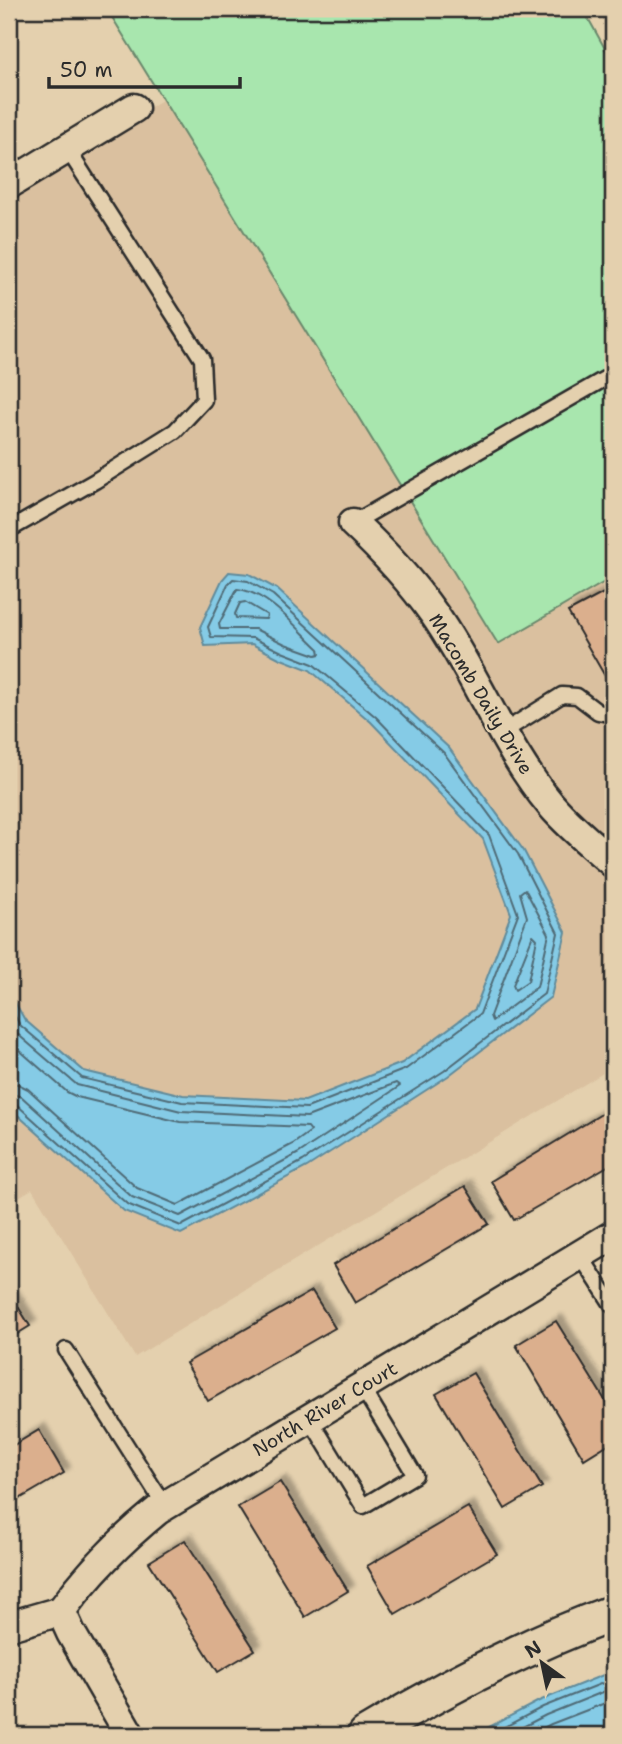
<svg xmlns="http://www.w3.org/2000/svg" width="622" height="1744" font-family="'Shantell Sans',sans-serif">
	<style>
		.built { fill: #dac09f }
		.green { fill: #a8e6ae; stroke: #6a886c; stroke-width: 2 }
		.water { fill: #85cbe6; stroke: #618b9b; stroke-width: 2 }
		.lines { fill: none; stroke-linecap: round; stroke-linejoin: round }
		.shore { stroke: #4f6b76; stroke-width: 2 }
		.building { fill: #dbaf8d; stroke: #2b2b2b; stroke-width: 2; filter: url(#shadow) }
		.service-casing { stroke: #2b2b2b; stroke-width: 19 }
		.minor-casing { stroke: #2b2b2b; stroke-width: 33 }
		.tertiary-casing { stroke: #2b2b2b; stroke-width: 40 }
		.service { stroke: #e4d0ae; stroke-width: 14 }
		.minor { stroke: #e4d0ae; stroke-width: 28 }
		.tertiary { stroke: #e4d0ae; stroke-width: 35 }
		.labels { text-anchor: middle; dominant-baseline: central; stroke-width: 5; stroke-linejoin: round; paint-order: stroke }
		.street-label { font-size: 19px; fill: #2b2b2b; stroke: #e4d0ae }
	</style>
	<defs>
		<filter id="shadow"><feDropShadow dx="6" dy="-6" stdDeviation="2" flood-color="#0004"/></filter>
	</defs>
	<rect width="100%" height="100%" fill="#e4d0ae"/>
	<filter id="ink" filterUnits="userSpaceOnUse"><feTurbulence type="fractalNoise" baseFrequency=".0143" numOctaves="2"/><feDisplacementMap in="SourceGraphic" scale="14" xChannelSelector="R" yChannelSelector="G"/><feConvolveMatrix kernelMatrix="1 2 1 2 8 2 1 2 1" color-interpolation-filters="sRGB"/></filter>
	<g filter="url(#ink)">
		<polygon class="built" points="162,100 498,643 613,577 613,1067 135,1357 32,1189 9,1203 9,198"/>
		<polygon class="green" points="107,9 583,9 613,63 613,577 498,644"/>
		<g class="water">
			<polygon points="229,572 249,574 277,589 449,748 524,851 566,932 551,997 448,1076 307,1167 181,1234 124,1211 11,1109 9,1106 9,992 25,1020 84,1071 183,1095 305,1101 402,1063 475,1009 511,914 483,839 371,722 310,670 279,658 252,644 205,646 200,627 222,580"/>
			<polygon points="613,1671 613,1735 474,1735 539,1701"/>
		</g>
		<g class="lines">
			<g class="shore">
				<path d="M237,589C269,592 297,629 319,649L320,654L316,655L285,644L255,629H220L219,624Z"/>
				<polygon points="245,602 267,615 266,619 236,618 235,614 240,603"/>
				<polygon points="525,889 549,934 537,987 492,1021 490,1016 527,917 520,893"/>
				<polygon points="533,935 537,939 528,981 515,990 513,985"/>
				<polyline points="9,1006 20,1025 82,1078 182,1102 307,1108 406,1069 480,1014 518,914 489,835 376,717 313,664 282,652 253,638 211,637 208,627 228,584 233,579 248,581 273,595 444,753 518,854 558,933 544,994 444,1071 303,1161 181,1226 127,1204 16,1104 9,1102"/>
				<polyline points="9,1024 15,1032 77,1085 181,1111 307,1117 396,1083 400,1086 299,1153 180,1216 132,1197 22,1097 9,1093"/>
				<polyline points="9,1041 67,1092 77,1097 180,1122 308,1127 311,1131 293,1144 178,1205 137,1188 28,1089 18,1084 9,1083"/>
				<polyline points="489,1735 543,1707 613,1679"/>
				<polyline points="507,1735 546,1715 613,1688"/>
				<polyline points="530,1735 551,1724 613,1700"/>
			</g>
		</g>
		<g class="building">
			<polygon points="613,588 613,690 568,612"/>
			<polygon points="613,1107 613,1163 514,1220 491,1181"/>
			<polygon points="465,1186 489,1224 355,1303 333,1265"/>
			<polygon points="312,1291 335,1328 208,1401 186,1363"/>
			<polygon points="9,1292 30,1326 9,1339"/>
			<polygon points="556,1321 613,1413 613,1441 584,1459 516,1345"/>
			<polygon points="473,1373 542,1487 505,1509 436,1394"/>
			<polygon points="39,1430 64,1473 9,1505 9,1448"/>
			<polygon points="280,1482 348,1591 305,1617 238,1507"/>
			<polygon points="468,1507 497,1554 395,1614 367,1566"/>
			<polygon points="185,1540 255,1650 218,1672 149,1562"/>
		</g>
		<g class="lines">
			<g class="service-casing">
				<g id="service">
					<polyline points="353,523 613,374"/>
					<polyline points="9,530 95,481 175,431 204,400 202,359 66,147"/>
					<polyline points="503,732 562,695 577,696 598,712 613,715"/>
					<polyline points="580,1255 613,1306"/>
					<polyline points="66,1350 165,1506"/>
					<polyline points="310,1419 363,1506 415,1475 362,1387"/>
				</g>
			</g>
			<g class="minor-casing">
				<g id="minor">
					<polyline points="9,184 134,108"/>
					<path d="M353,523C383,551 410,580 434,614C477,675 503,748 551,805C569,826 592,845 613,863"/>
					<polyline points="9,1626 61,1611"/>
					<path d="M130,1735L71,1633L61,1611C89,1572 121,1540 158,1510L613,1235"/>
				</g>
			</g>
			<g class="tertiary-casing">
				<path id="tertiary" d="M366,1735C445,1687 527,1645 613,1613"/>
			</g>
			<use href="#service" class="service"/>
			<use href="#minor" class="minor"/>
			<use href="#tertiary" class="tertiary"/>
		</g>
	</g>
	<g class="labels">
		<g class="street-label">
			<text transform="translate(481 694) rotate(59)">Macomb Daily Drive</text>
			<text transform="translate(325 1409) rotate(-31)">North River Court</text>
		</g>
	</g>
	<rect width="622" height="1744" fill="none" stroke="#e4d0ae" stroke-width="35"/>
	<rect x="18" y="18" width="587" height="1709" fill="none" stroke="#2b2b2b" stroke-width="2.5" filter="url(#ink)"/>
	<g transform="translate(542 1663) rotate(327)" stroke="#e4d0ae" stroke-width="5" paint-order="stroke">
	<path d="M0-5L12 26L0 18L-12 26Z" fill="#2b2b2b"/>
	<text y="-10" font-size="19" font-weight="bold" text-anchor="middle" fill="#2b2b2b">N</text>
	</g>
	<path d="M49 77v10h191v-10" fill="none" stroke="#2b2b2b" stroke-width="3.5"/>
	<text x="60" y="77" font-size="21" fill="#2b2b2b" stroke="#e4d0ae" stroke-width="5" paint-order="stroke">50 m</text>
</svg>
